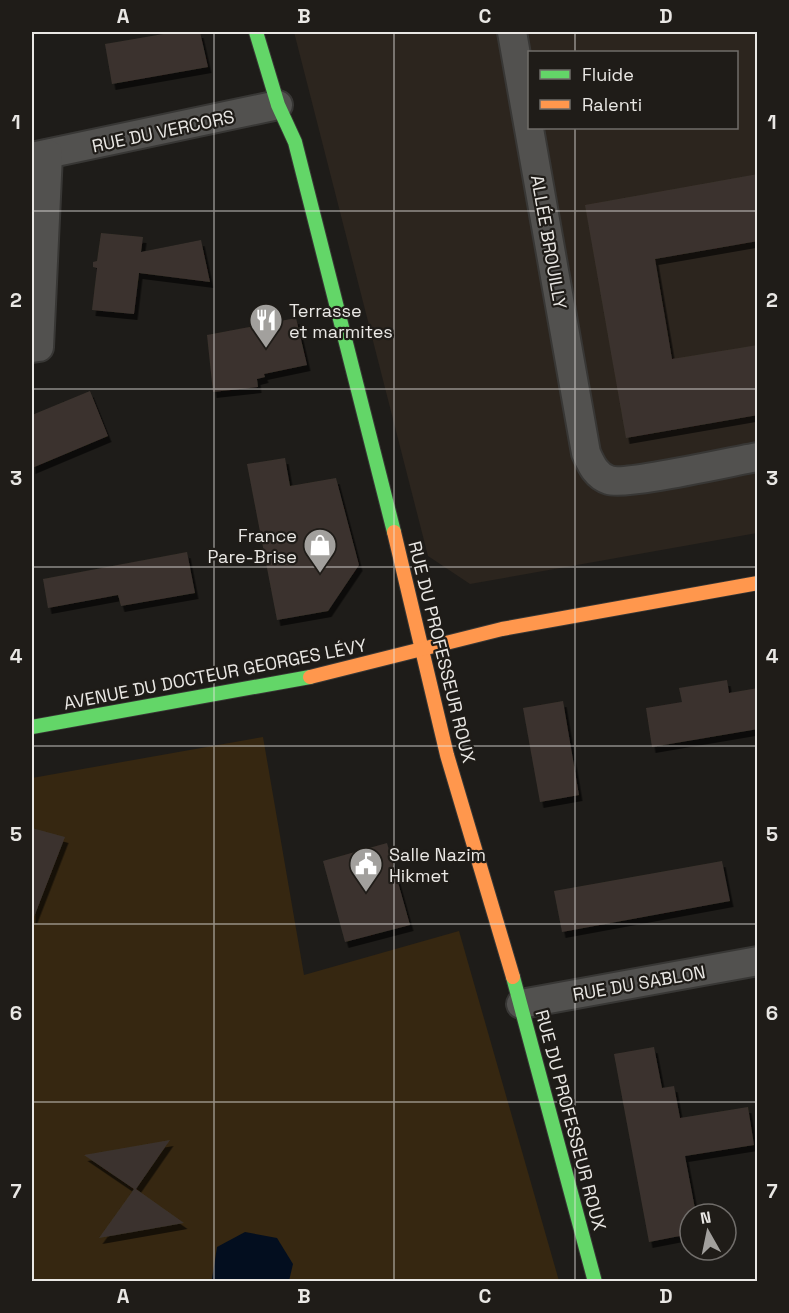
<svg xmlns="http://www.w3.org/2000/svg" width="789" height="1313" font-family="'Space Grotesk',sans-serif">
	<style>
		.built { fill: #2c251e; fill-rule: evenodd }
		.green { fill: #362711 }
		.water { fill: #030e1f }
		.building { fill: #3b332d; filter: url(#shadow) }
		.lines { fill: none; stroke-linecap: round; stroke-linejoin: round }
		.street-casing { stroke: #383735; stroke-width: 32 }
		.fast-casing { stroke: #383735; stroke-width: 16 }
		.slow-casing { stroke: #383735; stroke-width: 16 }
		.street { stroke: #52514f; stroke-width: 28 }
		.fast { stroke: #63d668; stroke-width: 14 }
		.slow { stroke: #ff974d; stroke-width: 14 }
		.grid { fill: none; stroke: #e9e7e4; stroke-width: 1.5; stroke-opacity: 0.55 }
		.labels { text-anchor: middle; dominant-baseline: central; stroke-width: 4.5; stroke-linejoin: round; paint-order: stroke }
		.street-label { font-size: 18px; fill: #e9e7e4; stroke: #1f1c18 }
		.poi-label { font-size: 18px; fill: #e9e7e4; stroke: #1f1c18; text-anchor: start }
		.neatline { fill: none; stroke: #e9e7e4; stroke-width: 2 }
		.grid-label { font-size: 20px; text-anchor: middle; font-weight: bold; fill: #e9e7e4 }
	</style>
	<defs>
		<filter id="shadow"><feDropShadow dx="3.5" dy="6" stdDeviation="0" flood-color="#0009"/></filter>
	</defs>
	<rect width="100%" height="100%" fill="#1e1c19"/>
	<path class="built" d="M294,32H757V533L470,584L428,556ZM530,52H736V128H530Z"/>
	<polygon class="green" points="263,737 304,975 459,931 559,1281 32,1282 32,778"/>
	<polygon class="water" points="245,1232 277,1238 293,1264 289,1281 214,1281 212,1279 217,1247"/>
	<g class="building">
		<polygon points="175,32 200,32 208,67 112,84 105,44"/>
		<polygon points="758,174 758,241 655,259 672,359 758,345 758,415 626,438 585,205"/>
		<polygon points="101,233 143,237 141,252 201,240 210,282 139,273 134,314 92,310 97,268 93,267 93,262 97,261"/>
		<polygon points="296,318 307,365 264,374 265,377 257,379 258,387 213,392 207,335"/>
		<polygon points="90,391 108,436 32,468 32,415"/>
		<polygon points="285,458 290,486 336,478 359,565 328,611 277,620 247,464"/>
		<polygon points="187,552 195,593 121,606 118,595 48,608 43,579"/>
		<polygon points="727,680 729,693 758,688 758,729 652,747 646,708 682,702 679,688"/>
		<polygon points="563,701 579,795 540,802 523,708"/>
		<polygon points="32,828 65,837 34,917 32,917"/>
		<polygon points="387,843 410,925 345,942 323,861"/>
		<polygon points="722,861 730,901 562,932 554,891"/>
		<polygon points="654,1047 662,1088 674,1086 680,1118 748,1107 754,1145 685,1156 696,1214 690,1214 690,1234 649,1242 614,1054"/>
		<polygon points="170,1140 136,1189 184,1223 99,1238 134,1189 84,1155"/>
	</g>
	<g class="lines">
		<g class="street-casing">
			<g id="street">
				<path d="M512,32L586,453C591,464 596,476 609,480C626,486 733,461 758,457"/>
				<polyline points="32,157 278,105"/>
				<polyline points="32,348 39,347 48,154"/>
				<polyline points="521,1004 758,961"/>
			</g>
		</g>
		<g class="fast-casing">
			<g id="fast">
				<polyline points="256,32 278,105 295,142 394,532"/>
				<polyline points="32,727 310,677"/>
				<polyline points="513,977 595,1282"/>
			</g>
		</g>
		<g class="slow-casing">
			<g id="slow">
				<polyline points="394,532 447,755 513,977"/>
				<polyline points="310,677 502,629 758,583"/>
			</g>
		</g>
		<use href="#street" class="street"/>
		<use href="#fast" class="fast"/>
		<use href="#slow" class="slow"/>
	</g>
	<path class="grid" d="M214,32V1282M394,32V1282M575,32V52M575,128V1282M32,211H758M32,389H758M32,567H758M32,746H758M32,924H758M32,1102H758"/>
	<defs>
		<g id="restaurant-pin" transform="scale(1.725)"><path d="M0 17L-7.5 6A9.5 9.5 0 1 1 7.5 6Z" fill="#a2a09d" stroke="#1f1c18"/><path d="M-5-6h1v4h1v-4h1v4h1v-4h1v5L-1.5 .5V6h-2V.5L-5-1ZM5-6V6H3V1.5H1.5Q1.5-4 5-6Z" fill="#fff"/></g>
		<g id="shop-pin" transform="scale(1.725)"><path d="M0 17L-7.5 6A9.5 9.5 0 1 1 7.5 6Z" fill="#a2a09d" stroke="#1f1c18"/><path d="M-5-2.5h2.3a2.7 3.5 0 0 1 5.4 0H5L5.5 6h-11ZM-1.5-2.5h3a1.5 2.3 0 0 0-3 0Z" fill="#fff"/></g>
		<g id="civic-pin" transform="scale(1.725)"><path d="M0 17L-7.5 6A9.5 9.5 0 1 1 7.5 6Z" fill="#a2a09d" stroke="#1f1c18"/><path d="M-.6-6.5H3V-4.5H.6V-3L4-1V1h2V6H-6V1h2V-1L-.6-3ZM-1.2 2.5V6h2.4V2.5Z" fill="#fff"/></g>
	</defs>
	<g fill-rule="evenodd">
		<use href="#restaurant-pin" x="266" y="320"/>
		<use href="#shop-pin" x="320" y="545"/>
		<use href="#civic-pin" x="366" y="864"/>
	</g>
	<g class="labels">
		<g class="street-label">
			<text transform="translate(163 131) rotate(-12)">RUE DU VERCORS</text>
			<text transform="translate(549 242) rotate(80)">ALLÉE BROUILLY</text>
			<text transform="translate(442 652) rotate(76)">RUE DU PROFESSEUR ROUX</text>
			<text transform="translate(215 674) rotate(-11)">AVENUE DU DOCTEUR GEORGES LÉVY</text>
			<text transform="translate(639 983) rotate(-10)">RUE DU SABLON</text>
			<text transform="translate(571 1120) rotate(75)">RUE DU PROFESSEUR ROUX</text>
		</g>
		<g class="poi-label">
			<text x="289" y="310">Terrasse<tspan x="289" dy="21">et marmites</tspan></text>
			<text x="297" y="535" text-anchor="end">France<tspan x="297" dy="21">Pare-Brise</tspan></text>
			<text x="389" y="854">Salle Nazim<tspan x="389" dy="21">Hikmet</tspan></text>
		</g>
	</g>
	<rect width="789" height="1313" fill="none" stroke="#1f1c18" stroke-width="66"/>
	<rect x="528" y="51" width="210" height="78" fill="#1f1c18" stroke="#706d6a" stroke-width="1.5"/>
	<rect x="540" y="70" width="30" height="9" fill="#63d668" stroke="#706d6a" stroke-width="1.5"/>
	<text x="582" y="81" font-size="18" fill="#e9e7e4">Fluide</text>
	<rect x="540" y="100" width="30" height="9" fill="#ff974d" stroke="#706d6a" stroke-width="1.5"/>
	<text x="582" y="111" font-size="18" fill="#e9e7e4">Ralenti</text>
	<g transform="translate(708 1232) rotate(351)"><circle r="28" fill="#1f1c18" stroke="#706d6a" stroke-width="1.5"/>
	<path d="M0-4.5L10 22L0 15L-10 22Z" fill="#a2a09d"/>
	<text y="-9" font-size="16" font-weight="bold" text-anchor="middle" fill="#e9e7e4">N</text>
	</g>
	<rect x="33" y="33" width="723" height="1247" class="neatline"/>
	<g class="grid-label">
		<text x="123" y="23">A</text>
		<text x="304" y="23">B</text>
		<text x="485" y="23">C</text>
		<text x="666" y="23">D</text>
		<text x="16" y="129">1</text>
		<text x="772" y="129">1</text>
		<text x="16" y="307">2</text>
		<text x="772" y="307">2</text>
		<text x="16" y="485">3</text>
		<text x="772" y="485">3</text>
		<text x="16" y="663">4</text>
		<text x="772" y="663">4</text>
		<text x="16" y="841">5</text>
		<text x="772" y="841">5</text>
		<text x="16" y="1020">6</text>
		<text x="772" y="1020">6</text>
		<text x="16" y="1198">7</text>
		<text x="772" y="1198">7</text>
		<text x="123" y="1303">A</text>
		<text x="304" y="1303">B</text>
		<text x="485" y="1303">C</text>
		<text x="666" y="1303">D</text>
	</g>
</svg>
